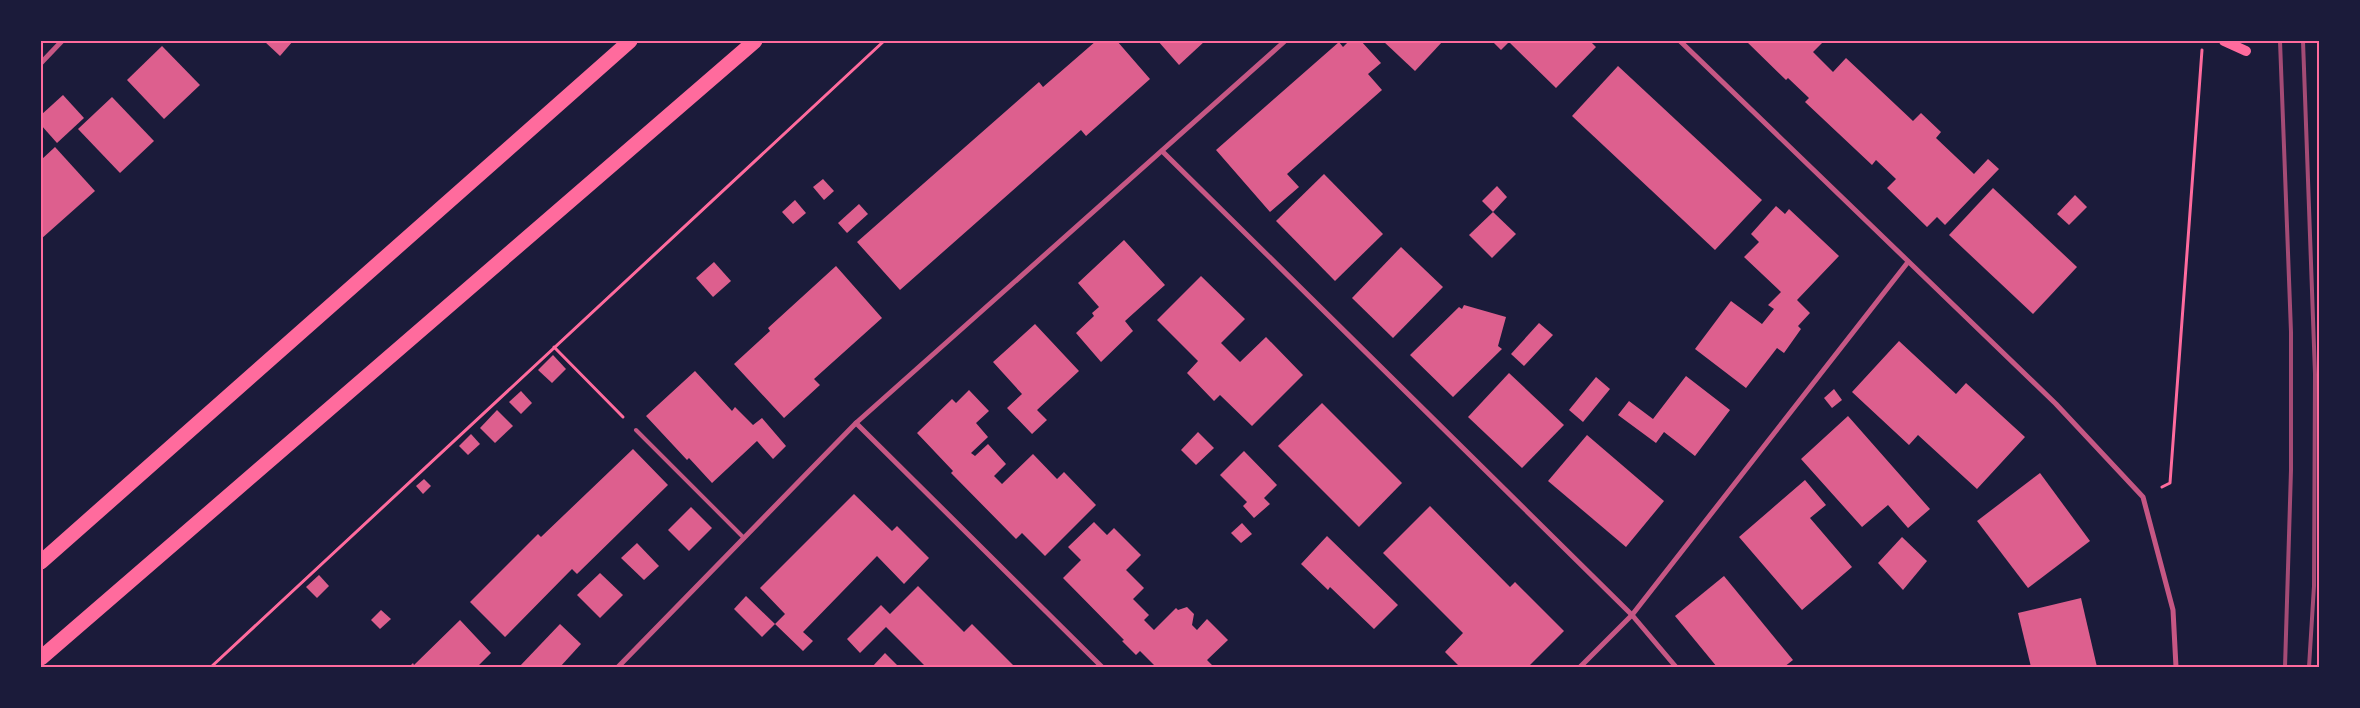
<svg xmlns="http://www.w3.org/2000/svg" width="2360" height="708" font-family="'PT Sans',sans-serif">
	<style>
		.building { fill: #dd5f8e }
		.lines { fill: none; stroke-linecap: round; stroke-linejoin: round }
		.path { stroke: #ff6b9d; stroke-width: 3 }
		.service { stroke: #c65784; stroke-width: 4 }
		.minor { stroke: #c65784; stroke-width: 5 }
		.secondary { stroke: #ff6b9d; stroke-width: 10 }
		.motorway { stroke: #ff6b9d; stroke-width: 15 }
		.rail { stroke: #a44b75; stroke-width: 4 }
		.neatline { fill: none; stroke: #ff6b9d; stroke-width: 2 }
	</style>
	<rect width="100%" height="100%" fill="#1b1b3a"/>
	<g class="building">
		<polygon points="264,41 293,41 280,56"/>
		<polygon points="1096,41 1117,41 1150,79 1086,136 1081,130 900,290 857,242 1039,82 1043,87"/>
		<polygon points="1158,41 1205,41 1179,65"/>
		<polygon points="1349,41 1361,41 1381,63 1368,74 1382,90 1287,174 1299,187 1270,212 1216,150 1339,42 1343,47"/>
		<polygon points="1383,41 1443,41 1415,71"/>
		<polygon points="1492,41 1590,41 1596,47 1556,88 1509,42 1501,50"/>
		<polygon points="1746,41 1824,41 1813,52 1833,72 1846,58 1913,121 1921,113 1941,132 1936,138 1974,174 1988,159 1999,169 1945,225 1937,217 1927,227 1887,188 1896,179 1876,160 1872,165 1805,102 1809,98 1788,78 1786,80"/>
		<polygon points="162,46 200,85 164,119 127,80"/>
		<polygon points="1618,66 1762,200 1715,250 1572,116"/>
		<polygon points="63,95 84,118 57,143 41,125 41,115"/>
		<polygon points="112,97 154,141 120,173 78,129"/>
		<polygon points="55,147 95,191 41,239 41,160"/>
		<polygon points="1324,174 1383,234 1335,281 1276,221"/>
		<polygon points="823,179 834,191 824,200 813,187"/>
		<polygon points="1497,186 1507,197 1493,212 1482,201"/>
		<polygon points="1993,188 2077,267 2033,314 1949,235"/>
		<polygon points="2075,195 2087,207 2069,225 2057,214"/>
		<polygon points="795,200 806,213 793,224 782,212"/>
		<polygon points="859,204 868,214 847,233 838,223"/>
		<polygon points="1776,206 1785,214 1789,209 1839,256 1797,300 1810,313 1798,326 1801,329 1784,353 1777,348 1746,388 1695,349 1731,301 1762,324 1774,309 1768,305 1781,292 1744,257 1759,242 1751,234"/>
		<polygon points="1493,212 1516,234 1492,258 1469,235"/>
		<polygon points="1124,240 1165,285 1125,321 1133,331 1101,362 1076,333 1094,316 1092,313 1099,307 1078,283"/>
		<polygon points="1401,247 1443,287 1393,338 1352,298"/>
		<polygon points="714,262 731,281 713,297 696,278"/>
		<polygon points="836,266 882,318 814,379 820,385 784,418 734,364 770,331 768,328"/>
		<polygon points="1201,276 1245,319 1221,343 1240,362 1266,337 1303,375 1252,426 1220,395 1214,401 1187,373 1198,361 1157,320"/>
		<polygon points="1464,305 1506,317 1498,346 1502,349 1453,397 1410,355 1459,307 1462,309"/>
		<polygon points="1539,323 1553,335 1524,366 1511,354"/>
		<polygon points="1035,324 1079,371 1037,410 1047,420 1032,434 1007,408 1022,394 993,362"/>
		<polygon points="1899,341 1956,394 1966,383 2025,437 1977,489 1918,435 1909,445 1852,392"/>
		<polygon points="553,355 566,369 552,383 538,370"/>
		<polygon points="695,371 732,411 735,407 753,425 762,418 786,446 773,459 757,441 712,483 689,458 687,460 646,416"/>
		<polygon points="1509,373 1564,425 1522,468 1468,417"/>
		<polygon points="1686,376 1730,410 1695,456 1664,432 1656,443 1618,415 1629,401 1653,419"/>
		<polygon points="1596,377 1610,389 1583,422 1569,410"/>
		<polygon points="1834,389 1842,400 1832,408 1824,398"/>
		<polygon points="969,390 989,411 976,423 988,437 971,453 975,456 988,444 1006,464 994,476 1002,484 1033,454 1057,479 1064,472 1096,505 1045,556 1022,533 1016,539 951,473 953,471 917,433 952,399 956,403"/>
		<polygon points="521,391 532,403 521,414 509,402"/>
		<polygon points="1322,403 1402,483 1359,527 1278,446"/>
		<polygon points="497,410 513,426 495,443 480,428"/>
		<polygon points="1848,416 1930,509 1908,528 1888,505 1862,527 1801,459"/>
		<polygon points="1198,432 1214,448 1196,465 1181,450"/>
		<polygon points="471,434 480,444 468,455 459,446"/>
		<polygon points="1587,435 1664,501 1626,547 1548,481"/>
		<polygon points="633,449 668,485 577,574 572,569 505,637 470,602 538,534 541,537"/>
		<polygon points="1244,451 1277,485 1264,498 1270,504 1254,518 1243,506 1247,502 1220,475"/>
		<polygon points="2040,473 2090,541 2028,588 1977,521"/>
		<polygon points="424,479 431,486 423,494 416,486"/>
		<polygon points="1805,480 1826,505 1810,518 1852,567 1802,610 1739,537"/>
		<polygon points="854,494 892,531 897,526 929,558 904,584 877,556 803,632 813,641 803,651 775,624 785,614 760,588"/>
		<polygon points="1430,506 1510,587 1515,582 1564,631 1528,667 1460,667 1445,652 1463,633 1383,553"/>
		<polygon points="691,507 712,528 689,551 668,530"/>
		<polygon points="1094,522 1107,535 1114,528 1141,555 1126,570 1144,588 1133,599 1149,615 1144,620 1154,630 1176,608 1178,610 1187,607 1194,614 1192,625 1197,630 1207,619 1228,640 1207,660 1214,667 1156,667 1140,651 1136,655 1122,641 1124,640 1063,578 1081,560 1068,547"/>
		<polygon points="1242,523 1252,534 1241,543 1231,533"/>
		<polygon points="1327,536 1398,605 1374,629 1330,587 1328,590 1301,564"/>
		<polygon points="1902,537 1927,561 1903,590 1878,563"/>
		<polygon points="637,543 659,566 644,580 621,558"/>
		<polygon points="600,573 623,595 600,618 577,595"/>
		<polygon points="319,575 329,586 317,598 306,587"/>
		<polygon points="1724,576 1793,660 1784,667 1717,667 1675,616"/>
		<polygon points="918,586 964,632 972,624 1015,667 934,667 931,665 926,667 886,627 860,653 847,639 881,605 890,614"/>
		<polygon points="746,596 775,624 762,637 734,609"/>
		<polygon points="2081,598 2097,667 2031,667 2018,613"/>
		<polygon points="381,610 391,619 380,629 371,620"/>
		<polygon points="460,620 491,653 477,667 409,667 413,663 414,665"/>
		<polygon points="560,624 581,644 560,667 519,667"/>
		<polygon points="885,653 899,667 872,667"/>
	</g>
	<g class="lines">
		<g class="path">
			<polyline points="554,347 623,417"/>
			<polyline points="2162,487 2170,483 2202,50"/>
			<polyline points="211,667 884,41"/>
		</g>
		<polyline class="service" points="636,430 744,538"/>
		<g class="minor">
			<polyline points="1680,41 2056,404 2143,497 2173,610 2176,667"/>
			<polyline points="41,63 62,41"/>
			<polyline points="1162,151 1632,615 1676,667"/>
			<polyline points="856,423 1102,667"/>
			<polyline points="618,667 856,423 1285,41"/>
			<polyline points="1580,667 1632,615 1908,262"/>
		</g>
		<polyline class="secondary" points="2224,41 2246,51"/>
		<g class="motorway">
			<polyline points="41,562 630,41"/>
			<polyline points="41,658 755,41"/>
		</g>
		<g class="rail">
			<polyline points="2280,41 2291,332 2291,470 2285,667"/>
			<polyline points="2303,41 2315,374 2314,586 2309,667"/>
		</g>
	</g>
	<rect width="2360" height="708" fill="none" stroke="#1b1b3a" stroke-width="85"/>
	<rect x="42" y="42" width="2276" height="624" class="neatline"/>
</svg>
